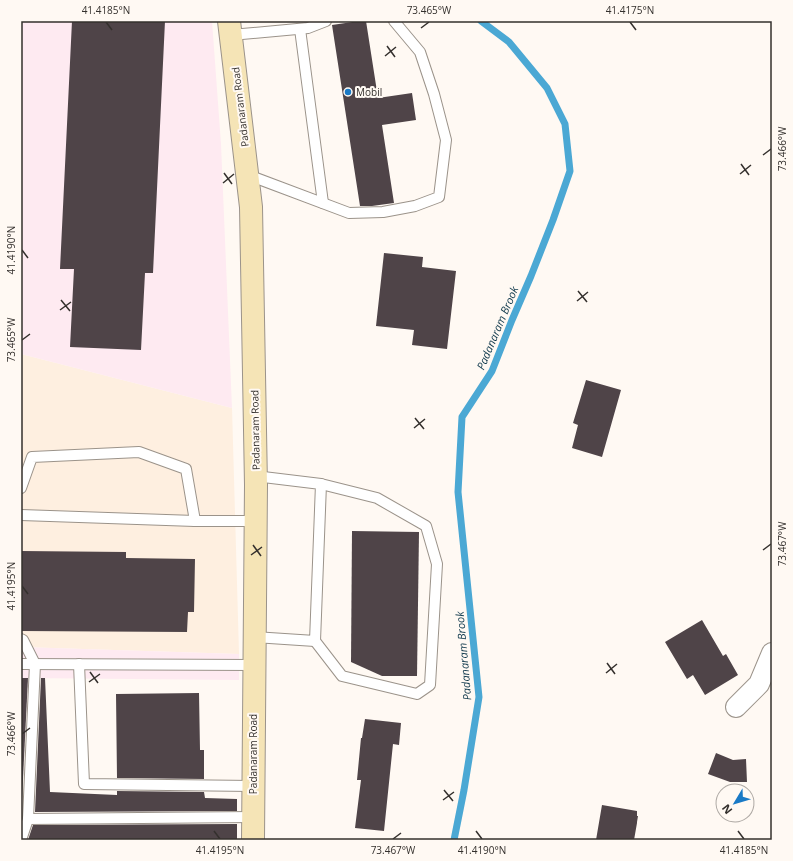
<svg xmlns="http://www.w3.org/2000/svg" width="793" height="861" font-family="'Open Sans',sans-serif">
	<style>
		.built { fill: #feefe0 }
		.industrial { fill: #feeaf1 }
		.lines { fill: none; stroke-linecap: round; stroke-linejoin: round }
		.stream { stroke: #4ba8d4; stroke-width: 7 }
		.building { fill: #4f4448 }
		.lane-casing { stroke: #9b938a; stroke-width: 12 }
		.street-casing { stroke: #9b938a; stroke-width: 22 }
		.secondary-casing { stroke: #9b938a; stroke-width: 24 }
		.lane { stroke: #fff; stroke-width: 10 }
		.street { stroke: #fff; stroke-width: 20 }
		.secondary { stroke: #f5e4b6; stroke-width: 22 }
		.ticks { fill: none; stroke: #34302d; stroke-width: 1.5 }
		.poi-dot { fill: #1a7ac6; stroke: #fff9f3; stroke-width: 1.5 }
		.labels { text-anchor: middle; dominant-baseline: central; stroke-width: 4; stroke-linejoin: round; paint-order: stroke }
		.poi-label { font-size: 10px; fill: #34302d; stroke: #fff9f3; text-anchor: start }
		.street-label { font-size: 10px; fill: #34302d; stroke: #fff9f3 }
		.water-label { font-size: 11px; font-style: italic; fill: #10394c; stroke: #fff9f3 }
		.neatline { fill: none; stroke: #34302d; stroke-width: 1.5 }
		.ticks-label { font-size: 10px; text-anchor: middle; fill: #34302d }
	</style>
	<rect width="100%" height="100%" fill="#fff9f3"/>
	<polygon class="built" points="21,354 232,408 239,654 21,647"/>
	<g class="industrial">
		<polygon points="21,21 212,21 221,144 232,408 21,354"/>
		<polygon points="21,647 239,654 239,680 21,678"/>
	</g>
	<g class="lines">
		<polyline class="stream" points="454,840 464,790 479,697 458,492 462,417 492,371 512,320 531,276 553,220 570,171 565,124 547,88 509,42 481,21"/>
	</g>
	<g class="building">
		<polygon points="72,21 165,21 153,273 145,273 141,350 70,347 74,269 60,269"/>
		<polygon points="359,21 366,21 378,98 412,93 416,120 382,125 394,203 372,206 360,206 332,25"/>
		<polygon points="384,253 423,257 422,267 456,271 447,349 412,345 414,330 376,326"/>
		<polygon points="586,380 621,390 602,457 572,448 578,425 573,423"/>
		<polygon points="352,531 419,532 417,676 382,676 351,662"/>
		<polygon points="21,551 126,552 126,558 195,559 194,612 188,612 187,632 21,631"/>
		<polygon points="702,620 723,656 726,654 738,675 705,695 693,675 687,679 665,642"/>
		<polygon points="21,678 28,678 21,819"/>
		<polygon points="41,678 45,678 50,792 117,795 117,791 204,792 205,798 237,799 237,811 35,812"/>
		<polygon points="199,693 200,750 204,750 204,779 117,778 116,694"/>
		<polygon points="365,719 401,723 399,745 393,744 384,831 355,828 361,780 357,780 361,738 362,738"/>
		<polygon points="716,753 733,760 746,759 747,782 730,782 708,774"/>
		<polygon points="602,805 637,811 637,816 638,816 637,822 637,823 634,840 596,840"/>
		<polygon points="237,824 237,840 28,840 33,825"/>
	</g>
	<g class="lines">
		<g class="lane-casing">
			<g id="lane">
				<polyline points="300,29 323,203"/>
				<polyline points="231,35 308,28 326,21"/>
				<polyline points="248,175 349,213 383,212 415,206 439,197 446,140 434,94 420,52 394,21"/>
				<polyline points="21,488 32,457 139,452 186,469 195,521 255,521"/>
				<polyline points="21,515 195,521"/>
				<polyline points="254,637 315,641 321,484 255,476"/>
				<polyline points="21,639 23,640 35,664 28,819 21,840"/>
				<polyline points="315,641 342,676 417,694 430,685 437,564 426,526 377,498 321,484"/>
				<polyline points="21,664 254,665"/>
				<polyline points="79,664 84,784 253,786"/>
				<polyline points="28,819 253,817"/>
			</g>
		</g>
		<g class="street-casing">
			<polyline id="street" points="736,707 759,684 772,653"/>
		</g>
		<g class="secondary-casing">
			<polyline id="secondary" points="229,21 251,207 256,485 253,840"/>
		</g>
		<use href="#lane" class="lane"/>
		<use href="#street" class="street"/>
		<use href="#secondary" class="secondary"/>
	</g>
	<path class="ticks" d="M106,22L112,30M630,22L636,30M421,28L429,22M387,46L395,57M385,56L396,47M763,155L771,149M741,164L749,175M224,173L232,184M740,174L751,165M223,183L234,174M22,250L28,258M578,291L587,302M61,300L70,311M577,301L588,292M60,310L71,302M22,340L30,334M415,418L424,429M414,428L425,419M253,545L261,556M763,550L771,544M251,555L262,547M22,586L28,594M607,663L615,674M90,672L98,683M606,673L617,664M89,682L100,674M22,734L30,728M444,790L453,801M443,800L454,792M214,831L220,839M476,831L482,839M738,831L744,839M393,839L401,833"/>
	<circle class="poi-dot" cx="348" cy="92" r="4"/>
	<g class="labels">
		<g class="poi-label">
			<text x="356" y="92">Mobil</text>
		</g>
		<g class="street-label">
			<text transform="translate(240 107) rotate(-97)">Padanaram Road</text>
			<text transform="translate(255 430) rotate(-91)">Padanaram Road</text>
			<text transform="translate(253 754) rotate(-90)">Padanaram Road</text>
		</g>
		<g class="water-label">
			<text transform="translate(497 328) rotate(-67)">Padanaram Brook</text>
			<text transform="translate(463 656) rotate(-95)">Padanaram Brook</text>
		</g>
	</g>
	<rect width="793" height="861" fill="none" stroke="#fff9f3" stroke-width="44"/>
	<g transform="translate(735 803) rotate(232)"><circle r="19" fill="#fff9f3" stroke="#aea9a4"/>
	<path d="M0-3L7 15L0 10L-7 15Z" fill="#1a7ac6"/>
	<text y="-6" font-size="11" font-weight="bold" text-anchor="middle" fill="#34302d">N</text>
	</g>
	<rect x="22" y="22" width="749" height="817" class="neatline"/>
	<g class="ticks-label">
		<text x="106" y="14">41.4185°N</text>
		<text x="429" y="14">73.465°W</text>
		<text x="630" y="14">41.4175°N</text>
		<text transform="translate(782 149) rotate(-90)" y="4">73.466°W</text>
		<text transform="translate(11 250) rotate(-90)" y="4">41.4190°N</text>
		<text transform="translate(11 340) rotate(-90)" y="4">73.465°W</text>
		<text transform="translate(782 544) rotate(-90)" y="4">73.467°W</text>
		<text transform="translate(11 586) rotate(-90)" y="4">41.4195°N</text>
		<text transform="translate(11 734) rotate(-90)" y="4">73.466°W</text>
		<text x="220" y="854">41.4195°N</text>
		<text x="393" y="854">73.467°W</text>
		<text x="482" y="854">41.4190°N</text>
		<text x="744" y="854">41.4185°N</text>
	</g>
</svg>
